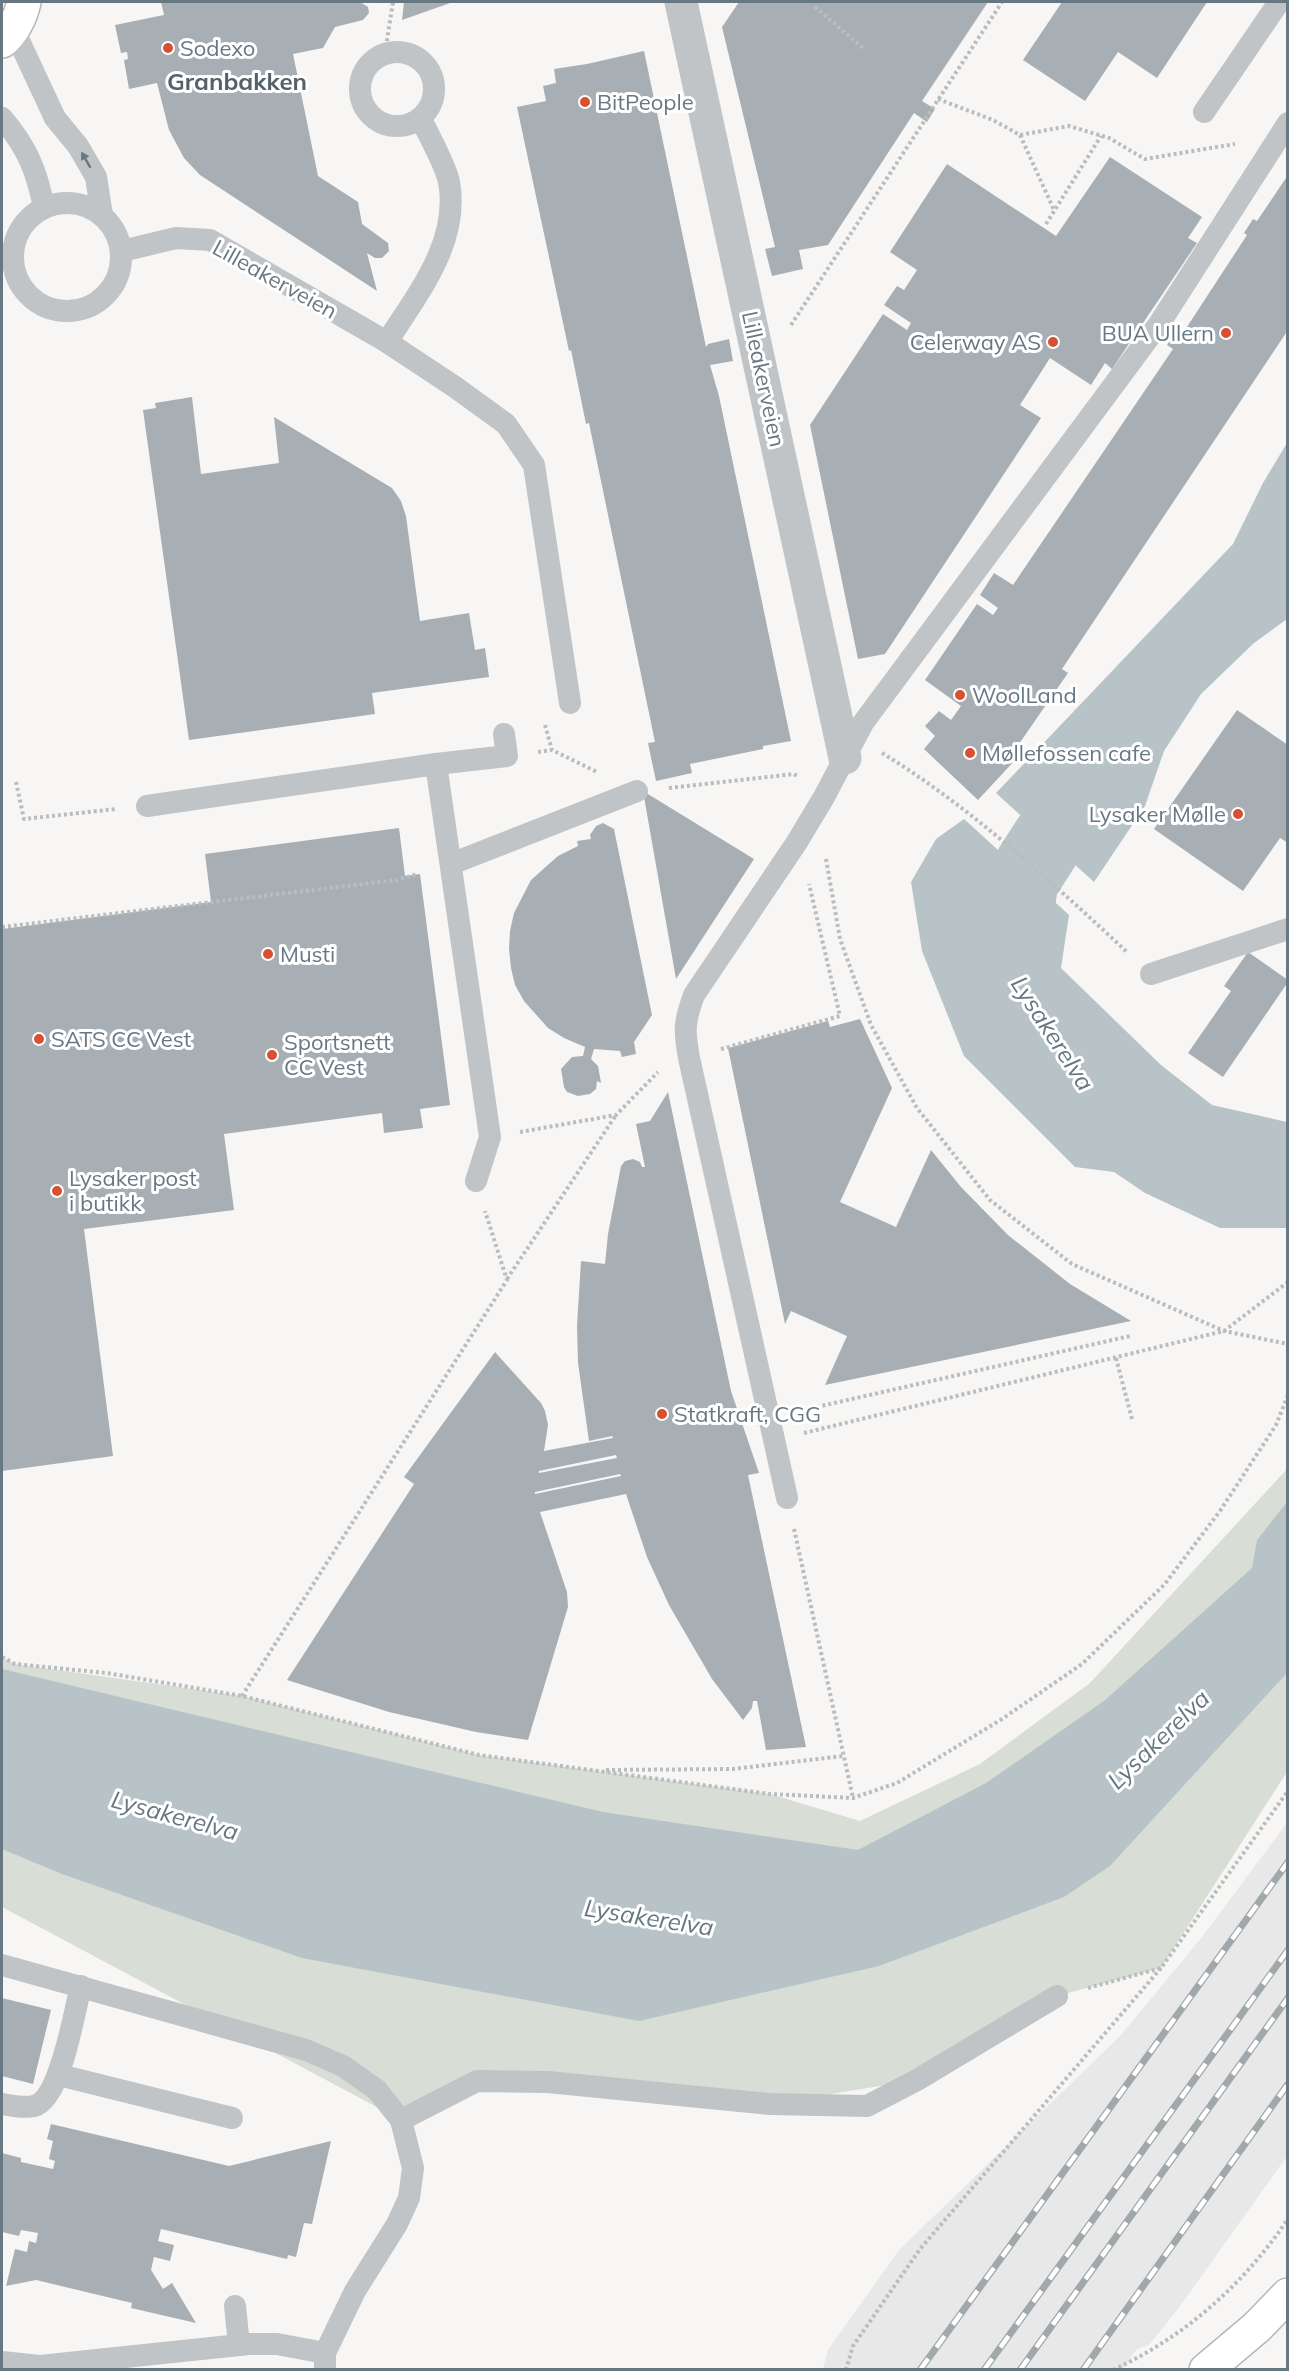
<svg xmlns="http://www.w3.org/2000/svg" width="1289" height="2371" font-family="Mulish,sans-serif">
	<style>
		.built { fill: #e7e8e7 }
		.green { fill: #d8ddd5 }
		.water { fill: #b7c3c6 }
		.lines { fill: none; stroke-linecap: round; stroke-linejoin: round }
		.river { stroke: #b7c3c6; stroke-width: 74 }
		.building { fill: #a7afb4; fill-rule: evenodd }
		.secondary-casing { stroke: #b2b8bc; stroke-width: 36 }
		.path { stroke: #babdbf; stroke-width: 4; stroke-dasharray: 3 3; stroke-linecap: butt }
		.lane { stroke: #c0c4c7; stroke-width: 22 }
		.street { stroke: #c0c4c7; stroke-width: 33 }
		.secondary { stroke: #fff; stroke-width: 33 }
		.rail-casing { stroke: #a1a8ac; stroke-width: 7 }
		.rail { stroke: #fff; stroke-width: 4.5; stroke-dasharray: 14; stroke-linecap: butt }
		.oneway { fill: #677883 }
		.poi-dot { fill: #d84f32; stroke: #fff; stroke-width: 2 }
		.labels { text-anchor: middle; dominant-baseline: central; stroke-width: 6; stroke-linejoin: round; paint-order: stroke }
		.poi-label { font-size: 22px; fill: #677883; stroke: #fff; text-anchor: start }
		.street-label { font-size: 22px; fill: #677883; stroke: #fff }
		.neighbourhood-label { font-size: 24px; font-weight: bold; fill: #556168; stroke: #fff }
		.water-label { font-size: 24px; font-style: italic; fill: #63797f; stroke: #fff }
	</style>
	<rect width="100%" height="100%" fill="#f7f6f4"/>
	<polygon class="built" points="1287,1823 1287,2156 1180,2306 1150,2344 1136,2350 1122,2369 823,2369 828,2350 899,2250 1121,2035 1202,1937"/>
	<polygon class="green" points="1287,1469 1287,1772 1161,1968 1057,1996 917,2080 769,2104 477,2081 401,2120 2,1907 2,1657 15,1664 242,1696 479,1755 770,1794 860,1821 980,1764 1090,1683"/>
	<g class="water">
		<polygon points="1287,443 1287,619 1254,643 1201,694 1164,751 1145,806 1094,882 996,793 1233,544 1263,483"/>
		<polygon points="964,819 1069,915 1061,968 1161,1065 1212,1105 1287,1122 1287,1228 1220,1228 1145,1193 1114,1172 1075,1167 964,1056 922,951 911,882 936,839"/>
		<polygon points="1287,1502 1287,1673 1110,1866 1064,1897 879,1966 639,2021 302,1958 62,1874 2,1849 2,1669 603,1812 858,1850 986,1783 1104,1701 1252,1568 1257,1540"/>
	</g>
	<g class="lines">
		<polyline class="river" points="1014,973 1011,969 1021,882 1048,840 1110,758"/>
	</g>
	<g class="building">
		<polygon points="161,2 360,2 368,7 369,13 363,20 335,27 323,48 293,54 318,176 358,202 362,224 388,243 389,251 382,258 375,258 367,253 377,291 200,175 184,158 169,130 157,83 129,89 124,60 128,59 127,52 121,53 115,25 164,15"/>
		<polygon points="404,2 453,2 402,20"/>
		<polygon points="739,2 988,2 922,101 935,109 927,122 914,113 828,245 799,250 803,269 772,276 765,249 775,247 722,27"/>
		<polygon points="1062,2 1207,2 1157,78 1118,52 1085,101 1023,60"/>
		<polygon points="644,51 706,347 708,344 729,339 733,361 710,365 719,396 791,741 763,746 763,749 690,764 692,773 656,781 648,743 655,742 589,423 586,424 571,350 569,351 517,107 546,101 543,86 556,83 554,69 587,64"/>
		<polygon points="1110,157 1202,217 1188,238 1197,243 1112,369 1105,363 1091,385 1050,358 1020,405 1041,418 885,654 858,659 810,425 883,314 907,330 911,323 884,305 897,286 904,290 917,270 890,252 947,164 1056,236"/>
		<polygon points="1288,175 1288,330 1062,669 1068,673 1012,754 1017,758 978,800 924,749 935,736 925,726 939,711 951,720 961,706 925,680 977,604 993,615 998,608 980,595 994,573 1013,585 1173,349 1167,345 1177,329 1183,333 1247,235 1244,233 1253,219 1257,221"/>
		<polygon points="192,397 201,474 279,463 274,417 392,488 401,501 406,516 420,621 469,613 475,650 485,648 489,677 372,693 375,714 189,740 143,410 156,408 155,403"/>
		<polygon points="1237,710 1288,745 1288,843 1280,838 1243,891 1154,829"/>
		<polygon points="643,791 754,859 676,979"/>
		<polygon points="603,823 614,829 652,1015 634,1042 636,1054 622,1057 620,1051 594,1049 591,1059 598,1066 601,1083 597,1081 596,1089 590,1094 578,1096 567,1092 564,1087 561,1069 572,1057 583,1056 585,1047 564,1038 548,1028 524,1001 515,985 511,968 509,949 510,931 514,913 531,880 558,856 578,846 577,841 591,839 590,835 596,826"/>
		<polygon points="399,828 405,876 420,874 450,1105 420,1109 423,1128 384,1133 382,1113 224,1134 234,1210 84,1229 113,1456 2,1471 2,929 211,902 205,854"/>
		<polygon points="1248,952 1288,980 1288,982 1223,1077 1188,1053 1231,991 1224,986"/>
		<polygon points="860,1019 892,1088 840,1202 896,1227 931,1150 961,1187 1008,1235 1070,1284 1131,1321 825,1385 847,1336 791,1311 785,1324 728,1048 828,1021 830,1027"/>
		<path d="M668,1092L731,1391L759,1473L748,1475L806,1747L766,1750L757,1701H753L752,1708L743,1720L712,1679L669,1605L647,1557L626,1494L540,1512L567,1592L568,1607L528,1740L476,1732L389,1712L287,1680L414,1484L404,1477L495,1352L541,1403L545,1411L548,1425L544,1451L613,1438L612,1436L589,1441L578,1363L577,1326L581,1261L605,1264L608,1234L621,1166L625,1161L633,1159L640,1162L642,1167H645L636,1124L650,1121ZM616,1455L617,1458L539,1473V1471ZM620,1474L621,1476L535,1494V1492Z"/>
		<polygon points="2,1998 51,2010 33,2084 2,2076"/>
		<polygon points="51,2124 229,2166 331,2141 312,2224 304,2223 296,2257 288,2255 287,2259 161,2229 158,2241 174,2245 170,2261 154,2257 151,2270 163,2289 172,2283 196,2323 131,2308 132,2303 36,2280 6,2286 15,2249 27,2252 29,2241 36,2243 38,2233 21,2230 19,2236 2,2232 2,2153 21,2158 21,2162 53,2169 55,2161 49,2159 53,2141 47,2139"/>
	</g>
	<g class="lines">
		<g class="secondary-casing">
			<g id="secondary">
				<path d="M2,41C13,32 21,16 24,2"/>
				<polyline points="1206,2370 1257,2327 1288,2295"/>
			</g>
		</g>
		<g class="path">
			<polyline points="815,7 863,48"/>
			<polyline points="385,53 393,2"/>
			<polyline points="938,99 993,120 1020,135 1069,126 1109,138 1145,159 1235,144"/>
			<polyline points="1020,135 1054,210"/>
			<polyline points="1046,224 1101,136"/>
			<polyline points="791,325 1002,2"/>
			<polyline points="545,725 552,750"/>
			<polyline points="538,752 552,750 597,772"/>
			<path d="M882,753C969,806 1053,883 1127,952"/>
			<polyline points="16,782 24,819 116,809"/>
			<polyline points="669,788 794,774 798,777"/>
			<polyline points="826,859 840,939 871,1025 917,1108 990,1200 1072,1264 1224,1331 1288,1344"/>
			<polyline points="2,927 397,880 418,874"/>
			<polyline points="721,1049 840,1016 809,884"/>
			<polyline points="520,1132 616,1115 658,1072"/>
			<polyline points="507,1279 616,1115"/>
			<polyline points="1116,1358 1132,1419"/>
			<polyline points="799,1411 1130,1336"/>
			<polyline points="804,1433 1224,1331 1288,1282"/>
			<polyline points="794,1529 853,1798"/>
			<polyline points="2,1657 15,1664 106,1673 242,1696 479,1755 770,1794 853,1798 897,1783 1002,1719 1082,1664 1164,1585 1220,1511 1276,1425 1288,1395"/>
			<polyline points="242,1696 507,1280 485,1211"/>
			<polyline points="606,1770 733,1769 843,1756"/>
			<polyline points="1088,1988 1161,1968 1288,1791"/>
			<polyline points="846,2370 853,2346 920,2249 1161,1968"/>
			<path d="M1113,2370C1186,2336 1243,2285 1288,2219"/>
		</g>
		<g class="lane">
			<polyline points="13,28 55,118 78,146 96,177 102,215"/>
			<circle cx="397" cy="89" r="37"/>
			<polyline points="1204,112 1279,2"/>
			<path d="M2,118C27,147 37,171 44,208"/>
			<circle cx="67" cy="257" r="54"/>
			<polyline points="122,251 176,238 210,240 387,342 455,387 506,424 534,465 570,703"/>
			<path d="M387,342C417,294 460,243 449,182C446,166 429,136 421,119"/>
			<polyline points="436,764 507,756 504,734"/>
			<polyline points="147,806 436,764 490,1137 476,1181"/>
			<polyline points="451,864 637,791"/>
			<polyline points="1151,974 1288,929"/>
			<path d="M787,1498L689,1058C684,1030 684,1022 694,995L797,842L824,797L863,723L1159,324L1288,123"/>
			<polyline points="2,1965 306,2050 343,2066 377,2090 401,2120 413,2168 409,2198 397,2224 355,2291 325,2353 325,2370"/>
			<polyline points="59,2075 232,2118"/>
			<path d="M2,2104C10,2106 26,2108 34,2106C61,2099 74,2012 81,1986"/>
			<polyline points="401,2120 477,2081 548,2082 769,2104 867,2106 917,2080 1057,1996"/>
			<polyline points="235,2306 239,2345"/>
			<polyline points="2,2362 40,2366 249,2344 277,2344 325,2353"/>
		</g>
		<polyline class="street" points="681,2 845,758"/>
		<use href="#secondary" class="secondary"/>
		<g class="rail-casing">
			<g id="rail">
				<polyline points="920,2370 1288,1862"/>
				<polyline points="984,2370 1288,1950"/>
				<polyline points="1020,2370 1288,1998"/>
				<polyline points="1083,2370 1288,2084"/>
			</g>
		</g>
		<use href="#rail" class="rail"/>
	</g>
	<defs><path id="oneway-solid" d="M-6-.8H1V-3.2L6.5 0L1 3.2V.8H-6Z" transform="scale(1.5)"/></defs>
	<use class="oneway" href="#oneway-solid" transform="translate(86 160) rotate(-120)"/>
	<g class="poi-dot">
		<circle cx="168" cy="48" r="6"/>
		<circle cx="585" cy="102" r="6"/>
		<circle cx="1226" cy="333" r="6"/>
		<circle cx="1053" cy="342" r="6"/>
		<circle cx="960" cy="695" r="6"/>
		<circle cx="970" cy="753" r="6"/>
		<circle cx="1238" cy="814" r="6"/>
		<circle cx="268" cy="954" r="6"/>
		<circle cx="39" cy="1039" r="6"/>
		<circle cx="272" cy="1055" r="6"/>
		<circle cx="57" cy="1191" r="6"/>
		<circle cx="662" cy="1414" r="6"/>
	</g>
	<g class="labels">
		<g class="poi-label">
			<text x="180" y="48">Sodexo</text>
			<text x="597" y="102">BitPeople</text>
			<text x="1214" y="333" text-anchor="end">BUA Ullern</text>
			<text x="1041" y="342" text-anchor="end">Celerway AS</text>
			<text x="972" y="695">WoolLand</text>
			<text x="982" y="753">Møllefossen cafe</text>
			<text x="1226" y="814" text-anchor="end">Lysaker Mølle</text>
			<text x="280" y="954">Musti</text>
			<text x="51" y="1039">SATS CC Vest</text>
			<text x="284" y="1042">Sportsnett<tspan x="284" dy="25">CC Vest</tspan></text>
			<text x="69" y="1178">Lysaker post<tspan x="69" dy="25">i butikk</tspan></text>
			<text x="674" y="1414">Statkraft, CGG</text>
		</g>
		<g class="street-label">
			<text transform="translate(275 279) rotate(29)">Lilleakerveien</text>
			<text transform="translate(764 379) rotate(78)">Lilleakerveien</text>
		</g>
		<g class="neighbourhood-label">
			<text x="237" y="81">Granbakken</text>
		</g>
		<g class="water-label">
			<text transform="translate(1053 1033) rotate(57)">Lysakerelva</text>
			<text transform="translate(1158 1739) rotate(-44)">Lysakerelva</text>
			<text transform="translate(175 1815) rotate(15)">Lysakerelva</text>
			<text transform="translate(649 1917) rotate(9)">Lysakerelva</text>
		</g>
	</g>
	<rect width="1289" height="2371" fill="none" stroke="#677883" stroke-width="6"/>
</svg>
